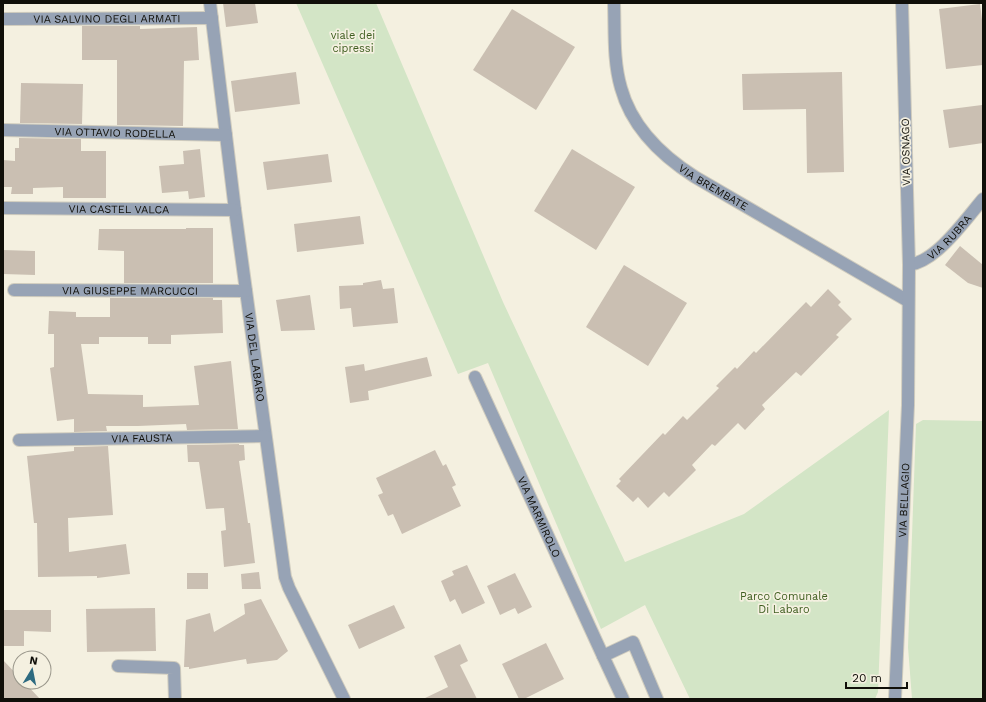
<svg xmlns="http://www.w3.org/2000/svg" width="986" height="702" font-family="'Work Sans',sans-serif">
	<style>
		.green { fill: #d3e5c6 }
		.building { fill: #cabfb2 }
		.lines { fill: none; stroke-linecap: round; stroke-linejoin: round }
		.street-casing { stroke: #d0ccbe; stroke-width: 14 }
		.street { stroke: #97a3b5; stroke-width: 12 }
		.labels { text-anchor: middle; dominant-baseline: central; stroke-width: 3.5; stroke-linejoin: round; paint-order: stroke }
		.street-label { font-size: 11px; fill: #100f09; stroke: #f4f0e0 }
		.park-label { font-size: 11px; fill: #3f5e20; stroke: #f4f0e0 }
	</style>
	<rect width="100%" height="100%" fill="#f4f0e0"/>
	<g class="green">
		<polygon points="296,3 376,3 503,302 625,562 744,514 889,410 878,692 875,699 690,699 645,605 601,629 488,363 458,374"/>
		<polygon points="923,420 983,421 983,699 912,699 908,647 916,424"/>
	</g>
	<g class="building">
		<polygon points="223,3 255,3 258,23 226,27"/>
		<polygon points="980,4 983,27 983,65 946,69 939,9"/>
		<polygon points="512,9 575,47 536,110 473,70"/>
		<polygon points="82,26 140,26 140,29 197,27 199,60 184,61 183,126 117,125 117,60 82,60"/>
		<polygon points="296,72 300,104 235,112 231,81"/>
		<polygon points="842,72 844,172 807,173 806,109 743,110 742,74"/>
		<polygon points="21,83 83,84 82,124 20,123"/>
		<polygon points="982,105 983,116 983,143 949,148 943,110"/>
		<polygon points="19,138 81,139 81,151 106,151 106,198 63,198 63,187 33,188 33,194 11,194 12,187 3,187 3,160 15,161 15,148 19,148"/>
		<polygon points="200,149 205,197 189,199 188,191 162,193 159,166 184,164 183,151"/>
		<polygon points="572,149 635,187 596,250 534,211"/>
		<polygon points="328,154 332,182 267,190 263,162"/>
		<polygon points="360,216 364,244 297,252 294,224"/>
		<polygon points="186,228 213,228 213,283 124,283 124,251 98,250 99,229 186,229"/>
		<polygon points="960,246 983,265 983,288 968,283 945,265"/>
		<polygon points="3,250 35,251 35,275 3,274"/>
		<polygon points="624,265 687,303 648,366 586,327"/>
		<polygon points="381,280 383,289 394,288 398,323 353,327 351,308 340,309 339,286 363,285 363,283"/>
		<polygon points="828,289 841,302 838,305 852,319 836,335 839,337 801,376 796,372 762,405 765,409 745,430 738,423 715,446 712,444 692,465 696,470 669,497 664,492 648,508 638,497 633,502 616,486 621,481 619,479 663,433 665,435 683,416 687,420 719,388 716,386 735,367 737,369 754,351 756,353 806,302 811,307"/>
		<polygon points="310,295 315,330 281,331 276,300"/>
		<polygon points="110,298 213,298 213,300 222,300 223,333 171,335 171,344 148,344 148,337 99,337 99,344 81,344 88,394 143,395 143,407 199,405 194,366 231,361 238,429 187,430 186,424 138,426 106,426 107,431 74,432 74,419 57,421 50,368 54,367 54,334 48,334 49,311 76,312 76,317 110,317"/>
		<polygon points="427,357 432,376 368,391 369,400 350,403 345,367 364,364 365,371"/>
		<polygon points="239,444 239,445 244,445 245,460 239,461 248,523 250,523 255,563 224,567 221,531 226,530 224,508 206,509 199,462 188,462 187,445"/>
		<polygon points="108,446 113,515 68,518 69,552 126,544 130,574 97,578 97,576 38,577 37,523 34,523 27,456 74,451 74,447"/>
		<polygon points="435,450 443,466 446,464 456,485 452,487 461,506 402,534 393,514 388,516 378,495 383,493 376,478"/>
		<polygon points="467,565 485,603 462,614 455,599 450,602 441,581 454,575 452,571"/>
		<polygon points="259,572 261,589 242,589 241,574"/>
		<rect x="187" y="573" width="21" height="16"/>
		<polygon points="515,573 532,607 518,614 515,608 500,615 487,586"/>
		<polygon points="261,599 288,651 277,660 247,664 246,659 189,669 189,667 184,667 186,620 210,613 214,632 245,614 244,604"/>
		<polygon points="394,605 405,628 359,649 348,625"/>
		<polygon points="155,608 156,651 87,652 86,609"/>
		<polygon points="3,610 51,610 51,632 24,631 24,646 3,646"/>
		<polygon points="546,643 564,679 524,699 519,699 502,664"/>
		<polygon points="460,644 468,661 460,665 477,699 423,699 448,687 434,656"/>
		<polygon points="3,660 20,678 20,682 24,682 40,699 3,699"/>
	</g>
	<g class="lines">
		<g class="street-casing">
			<g id="street">
				<path id="s1" d="M210,3L235,210L285,577L289,588L344,699"/>
				<path id="s2" d="M614,3C615,31 613,61 621,88C632,128 662,156 695,177L908,301"/>
				<path id="s3" d="M3,19L212,18"/>
				<path id="s4" d="M3,130L226,135"/>
				<path id="s5" d="M3,208L235,210"/>
				<path id="s6" d="M909,265C937,261 965,220 983,199"/>
				<path id="s7" d="M14,290L246,291"/>
				<path id="s8" d="M475,377L603,656"/>
				<path id="s9" d="M19,440L265,436"/>
				<polyline points="118,666 174,668 175,699"/>
				<polyline points="623,699 603,656 633,642 657,699"/>
				<path id="s10" d="M895,699L908,405L909,265L902,3"/>
			</g>
		</g>
		<use href="#street" class="street"/>
	</g>
	<g class="labels">
		<g class="street-label">
			<text stroke="none"><textPath href="#s3" startOffset="104">VIA SALVINO DEGLI ARMATI</textPath></text>
			<text stroke="none"><textPath href="#s4" startOffset="112">VIA OTTAVIO RODELLA</textPath></text>
			<text transform="translate(906 152) rotate(-91)">VIA OSNAGO</text>
			<text stroke="none"><textPath href="#s2" startOffset="225">VIA BREMBATE</textPath></text>
			<text stroke="none"><textPath href="#s5" startOffset="116">VIA CASTEL VALCA</textPath></text>
			<text stroke="none"><textPath href="#s6" startOffset="50">VIA RUBRA</textPath></text>
			<text stroke="none"><textPath href="#s7" startOffset="116">VIA GIUSEPPE MARCUCCI</textPath></text>
			<text stroke="none"><textPath href="#s1" startOffset="357">VIA DEL LABARO</textPath></text>
			<text stroke="none"><textPath href="#s9" startOffset="123">VIA FAUSTA</textPath></text>
			<text stroke="none"><textPath href="#s10" startOffset="199">VIA BELLAGIO</textPath></text>
			<text stroke="none"><textPath href="#s8" startOffset="154">VIA MARMIROLO</textPath></text>
		</g>
		<g class="park-label">
			<text x="353" y="35">viale dei<tspan x="353" dy="13">cipressi</tspan></text>
			<text x="784" y="596">Parco Comunale<tspan x="784" dy="13">Di Labaro</tspan></text>
		</g>
	</g>
	<rect width="986" height="702" fill="none" stroke="#100f09" stroke-width="8"/>
	<g transform="translate(32 670) rotate(10)"><circle r="19" fill="#f4f0e0" stroke="#99968a"/>
	<path d="M0-3L7 15L0 10L-7 15Z" fill="#2d6a80"/>
	<text y="-6" font-size="11" font-weight="bold" text-anchor="middle" fill="#100f09">N</text>
	</g>
	<path d="M846 682v6h61v-6" fill="none" stroke="#100f09" stroke-width="2"/>
	<text x="852" y="682" font-size="12" fill="#100f09" stroke="#f4f0e0" stroke-width="3" paint-order="stroke">20 m</text>
</svg>
